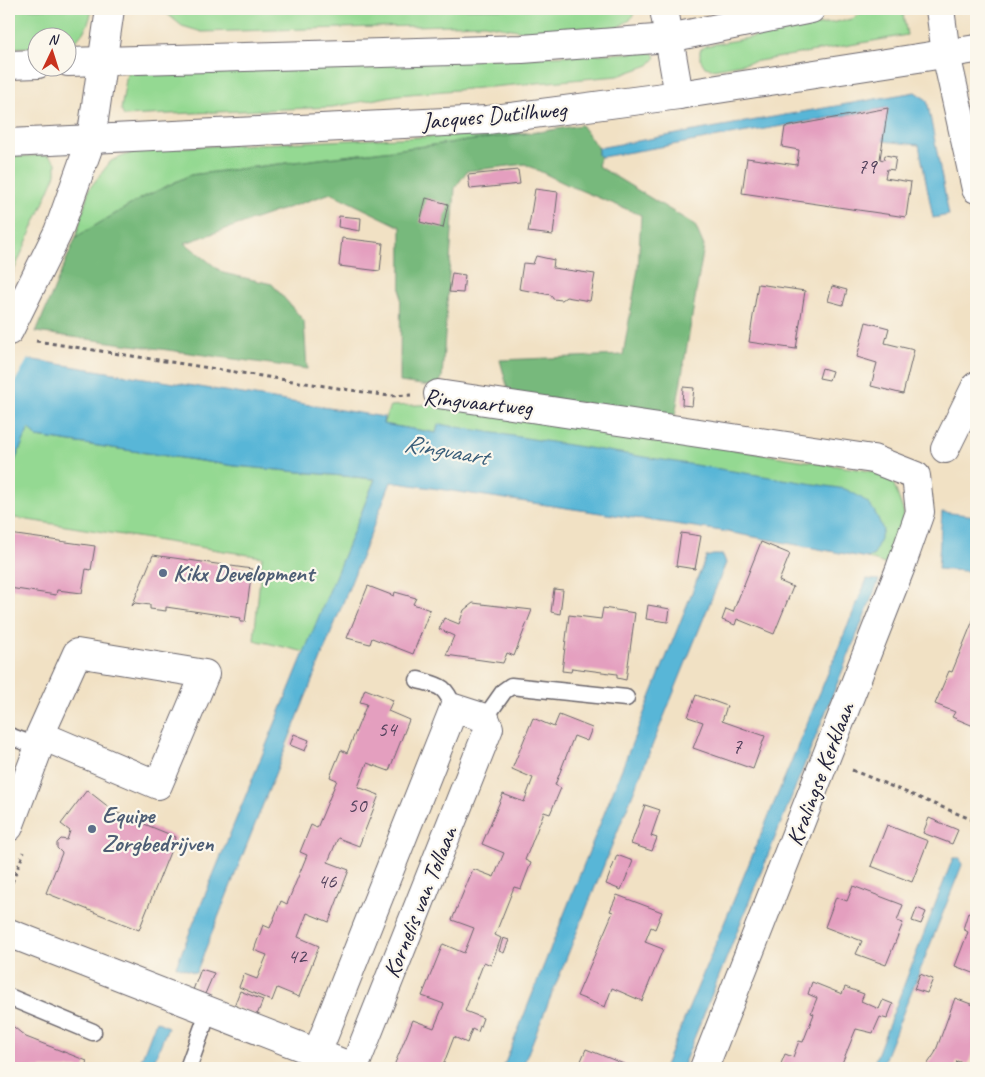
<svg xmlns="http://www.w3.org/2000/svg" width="985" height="1077" font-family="Caveat,sans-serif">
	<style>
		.green { fill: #94d992; stroke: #5b7e66 }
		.forest { fill: #77b97c; stroke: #4c6e5c }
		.water { fill: #59b6d7; stroke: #3e6c89 }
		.pier { fill: #f1e1c4 }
		.building { fill: #e49fbf }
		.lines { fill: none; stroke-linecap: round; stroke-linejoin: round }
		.lane-casing { stroke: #6a656b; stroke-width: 19 }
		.street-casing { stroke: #6a656b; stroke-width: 30 }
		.secondary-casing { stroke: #6a656b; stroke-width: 30 }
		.highway-casing { stroke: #6a656b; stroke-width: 30 }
		.path { stroke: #6a656b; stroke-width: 3; stroke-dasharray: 4 4; stroke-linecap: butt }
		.lane { stroke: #fff; stroke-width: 16 }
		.street { stroke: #fff; stroke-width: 28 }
		.secondary { stroke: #fff; stroke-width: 28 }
		.highway { stroke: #fff; stroke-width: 28 }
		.service-dot { fill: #5c6f8a; stroke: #fbf7ec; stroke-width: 2 }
		.labels { text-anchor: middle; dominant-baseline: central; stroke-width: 4.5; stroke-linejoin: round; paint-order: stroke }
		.number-label { font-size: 21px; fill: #52415c }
		.street-label { font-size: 24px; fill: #22223b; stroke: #fbf7ec }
		.service-label { font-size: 24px; font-weight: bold; fill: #4e5e75; stroke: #fbf7ec; text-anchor: start }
		.water-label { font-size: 25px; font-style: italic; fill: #385d79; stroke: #fbf7ec }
	</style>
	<rect width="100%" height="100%" fill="#fbf7ec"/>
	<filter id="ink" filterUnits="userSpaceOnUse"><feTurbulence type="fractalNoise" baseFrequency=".02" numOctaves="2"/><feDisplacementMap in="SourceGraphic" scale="10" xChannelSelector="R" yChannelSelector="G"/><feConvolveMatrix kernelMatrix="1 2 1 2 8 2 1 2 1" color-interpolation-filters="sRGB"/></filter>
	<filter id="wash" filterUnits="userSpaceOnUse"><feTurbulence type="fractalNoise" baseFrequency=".0096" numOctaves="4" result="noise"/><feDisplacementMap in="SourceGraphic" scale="20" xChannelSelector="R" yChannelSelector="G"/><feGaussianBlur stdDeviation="1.12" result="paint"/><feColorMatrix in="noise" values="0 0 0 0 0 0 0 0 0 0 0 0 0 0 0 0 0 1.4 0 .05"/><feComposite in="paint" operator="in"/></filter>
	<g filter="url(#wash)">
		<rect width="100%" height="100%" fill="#f1e1c4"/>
		<g class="green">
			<path d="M9,9H92C89,26 83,35 70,46H68V38H38L37,47L9,48Z"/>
			<polygon points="161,9 637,9 630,20 613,30 571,33 534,33 484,24 202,32 182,26"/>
			<polygon points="869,9 902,9 907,35 713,69 705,67 700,59 700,50 705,46 852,19"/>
			<polygon points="653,52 656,57 649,65 618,76 398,95 332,107 124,116 121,110 127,73"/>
			<polygon points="976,87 976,136 970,98 971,93"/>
			<polygon points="539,132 190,175 142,198 76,237 89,189 111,161 141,149"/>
			<polygon points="48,155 56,162 56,174 9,282 9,157"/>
			<polygon points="445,404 876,472 893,482 904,513 890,566 867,558 874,555 439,424 436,433 383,424 390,406"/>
			<polygon points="29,427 37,437 235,466 375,479 305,652 254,640 262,557 9,517 9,475"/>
		</g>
		<polygon class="forest" points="581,125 598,148 598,155 601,154 598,166 695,225 704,246 675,416 509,393 500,360 623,355 638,269 641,215 570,186 525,164 467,171 455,188 442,378 437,387 400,382 401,227 331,193 185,243 223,273 272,284 304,321 307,369 36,332 76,237 142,198 190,175 539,132"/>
		<g class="water">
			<polygon points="915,92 927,100 949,215 933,218 919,145 883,141 887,108 602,157 598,155 598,148"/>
			<path d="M9,356L384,417L383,424L436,433L438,424L845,489C869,501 873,505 883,530L874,555L867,558L722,531L391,482L196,973L176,966L375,479L235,466L37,437L29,428L9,475V431L15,417L9,415Z"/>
			<polygon points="942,512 976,516 976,572 938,569"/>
			<polygon points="713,555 723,555 726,563 522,1068 503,1068 706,557"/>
			<polygon points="867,579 879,580 682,1068 664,1068"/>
			<polygon points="953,858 960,858 962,865 881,1068 872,1068"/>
			<polygon points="156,1021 168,1027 151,1068 138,1068"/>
		</g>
		<polygon class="pier" points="9,353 29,357 9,392"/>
		<g id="blocks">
			<g class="building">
				<polygon points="888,108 880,159 884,160 885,155 896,157 894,170 887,169 885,178 911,182 906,217 742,193 747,158 797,165 799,150 782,147 785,127"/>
				<polygon points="518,170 520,184 470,189 468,175"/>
				<polygon points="535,189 558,192 553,235 528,232"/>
				<polygon points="426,198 448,204 443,228 420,222"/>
				<polygon points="339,216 361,218 360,231 338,227"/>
				<polygon points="342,238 383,243 380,271 339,266"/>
				<polygon points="536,256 554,260 553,268 595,274 590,301 566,297 562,300 553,299 551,295 519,289 523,263 533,264"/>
				<polygon points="452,273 465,275 463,293 449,292"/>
				<polygon points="758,284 805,291 796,349 749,342"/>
				<polygon points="832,286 847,290 843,305 828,301"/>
				<polygon points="866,322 889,328 885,343 914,350 903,394 871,386 877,363 857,357"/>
				<polygon points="822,368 832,371 829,380 819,378"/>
				<polygon points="683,387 694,388 692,406 682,405"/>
				<polygon points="681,533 701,536 695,569 676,566"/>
				<polygon points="9,534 95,546 91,570 86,569 82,593 57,590 56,595 9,588"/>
				<polygon points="761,542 790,554 779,581 793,587 774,634 737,619 735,625 722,620 726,609 733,612"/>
				<polygon points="153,555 252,569 245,622 240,622 241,618 166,607 166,611 150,609 150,605 135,603 132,606"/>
				<polygon points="368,586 394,596 395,592 416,598 413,604 430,610 413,654 372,638 370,644 347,638"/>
				<polygon points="554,589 563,590 560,614 551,612"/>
				<polygon points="473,603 532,610 514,656 507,653 503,663 446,655 454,636 439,629 444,618 459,624 464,610"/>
				<polygon points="648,605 670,609 668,622 646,619"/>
				<polygon points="603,608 635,613 626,680 617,678 617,674 572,668 571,672 562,671 569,615 601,619"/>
				<polygon points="974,618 976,619 976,727 952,717 955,712 935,704 949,671 952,672"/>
				<polygon points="365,689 393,700 388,711 409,720 389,771 367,763 358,787 379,795 359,846 338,838 328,862 349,870 329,922 307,913 298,937 319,946 299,997 277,988 272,1001 239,987 244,974 257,979 267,955 254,950 263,925 270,928 281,901 287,904 307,855 300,852 311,825 317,828 337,780 330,777 341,750 347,753 367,704 360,702"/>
				<polygon points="696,695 727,706 722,721 765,736 753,769 693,748 703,722 688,717"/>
				<polygon points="559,715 592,728 587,741 574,736 555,785 561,788 550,814 544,812 525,860 531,863 521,889 514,887 495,935 501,938 491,965 484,962 465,1011 483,1018 478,1032 472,1029 467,1043 454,1037 442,1068 393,1068 413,1020 434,1028 444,1004 422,996 443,944 464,953 469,941 474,928 452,920 473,869 494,877 504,853 482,844 503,794 524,802 533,778 512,769 533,718 554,727"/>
				<polygon points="294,734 309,740 305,751 290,745"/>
				<polygon points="87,790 115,812 176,837 139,930 46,893 62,853 57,848 57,843 61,839 67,840 70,831 61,824"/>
				<polygon points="645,805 660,810 651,836 657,838 652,851 631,844"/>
				<polygon points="929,818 958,830 952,844 923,833"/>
				<polygon points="887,825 928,841 912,882 871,866"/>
				<polygon points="617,855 633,861 621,890 606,884"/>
				<polygon points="853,886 903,905 897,921 903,923 886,965 856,954 862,941 825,927 836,897 847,901"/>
				<polygon points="617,895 662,912 655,929 651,927 645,942 663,949 642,1001 612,988 605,1007 577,996 613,912 610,911"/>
				<polygon points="917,908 926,912 921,924 912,921"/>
				<polygon points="968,913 976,916 976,974 955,966 968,932 963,929"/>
				<polygon points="503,938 509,940 504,953 499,951"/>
				<polygon points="201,969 214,973 205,994 193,990"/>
				<polygon points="920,974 933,979 927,993 914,989"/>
				<polygon points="812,982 842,994 845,987 864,994 861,1001 879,1009 883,1000 893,1004 887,1019 880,1017 873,1033 856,1029 840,1068 786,1068 780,1066 785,1054 793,1057 799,1041 803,1042 814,1014 811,1013 817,998 808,994"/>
				<polygon points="240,991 263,1000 257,1015 234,1006"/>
				<polygon points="955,998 976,1006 976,1042 968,1065 957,1061 955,1068 925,1068 935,1053"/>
				<polygon points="9,1023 26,1037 87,1061 84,1068 9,1068"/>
				<polygon points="586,1049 634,1068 578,1068"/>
			</g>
		</g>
	</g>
	<g filter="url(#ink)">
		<use href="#blocks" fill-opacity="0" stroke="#6a656b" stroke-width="1"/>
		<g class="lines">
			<g class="lane-casing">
				<g id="lane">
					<path d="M418,680C440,686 445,685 454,708"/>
					<polyline points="485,718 504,691 511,686 626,698"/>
					<polyline points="9,736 39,747"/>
					<polyline points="9,997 93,1032"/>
					<polyline points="188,1068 209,1010"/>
				</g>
			</g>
			<g class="street-casing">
				<g id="street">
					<polyline points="664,9 679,95"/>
					<polyline points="940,9 946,54 976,189"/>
					<polyline points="438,394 873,459 916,476 920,512 900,569 704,1068"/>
					<polyline points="945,449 976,386"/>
					<polygon points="454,708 485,718 489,728 354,1068 317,1053"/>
					<polyline points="9,827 39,747 40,735 77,653 205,674 158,785 40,735"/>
					<polyline points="9,933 317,1053"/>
				</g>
			</g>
			<g class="secondary-casing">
				<g id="secondary">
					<polyline points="68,62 522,49 669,38 811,9"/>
					<polyline points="9,65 38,64"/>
					<polyline points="9,143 487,120 679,95 976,49"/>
				</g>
			</g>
			<g class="highway-casing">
				<polyline id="highway" points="9,331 58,232 91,140 110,9"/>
			</g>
			<g class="path">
				<polyline points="36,341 389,396 411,395"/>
				<polyline points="852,770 973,820 976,815"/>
				<polyline points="9,890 24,852"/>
			</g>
			<use href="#lane" class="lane"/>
			<use href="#street" class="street"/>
			<use href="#secondary" class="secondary"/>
			<use href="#highway" class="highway"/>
		</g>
	</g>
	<g class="service-dot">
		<circle cx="163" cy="573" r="5"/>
		<circle cx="92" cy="829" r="5"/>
	</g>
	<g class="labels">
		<g class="number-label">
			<text x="867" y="166">79</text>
			<text x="387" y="729">54</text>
			<text x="737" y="746">7</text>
			<text x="357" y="805">50</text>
			<text x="327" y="881">46</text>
			<text x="297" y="956">42</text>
		</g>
		<g class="street-label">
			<text transform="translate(494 115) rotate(-5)">Jacques Dutilhweg</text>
			<text transform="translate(478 402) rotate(6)">Ringvaartweg</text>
			<text transform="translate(820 774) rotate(-69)">Kralingse Kerklaan</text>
			<text transform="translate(420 902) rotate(-68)">Kornelis van Tollaan</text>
		</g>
		<g class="service-label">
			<text x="173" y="573">Kikx Development</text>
			<text x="102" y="815">Equipe<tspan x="102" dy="28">Zorgbedrijven</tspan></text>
		</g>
		<g class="water-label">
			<text transform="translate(446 450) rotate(10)">Ringvaart</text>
		</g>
	</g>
	<rect width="985" height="1077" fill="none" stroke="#fbf7ec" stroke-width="30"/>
	<g transform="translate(52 52) rotate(4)"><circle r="24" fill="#fbf7ec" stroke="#a4a2a5"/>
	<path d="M0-4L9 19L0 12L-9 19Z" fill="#c8321e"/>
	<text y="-8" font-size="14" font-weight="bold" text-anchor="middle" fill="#22223b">N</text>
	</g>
</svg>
